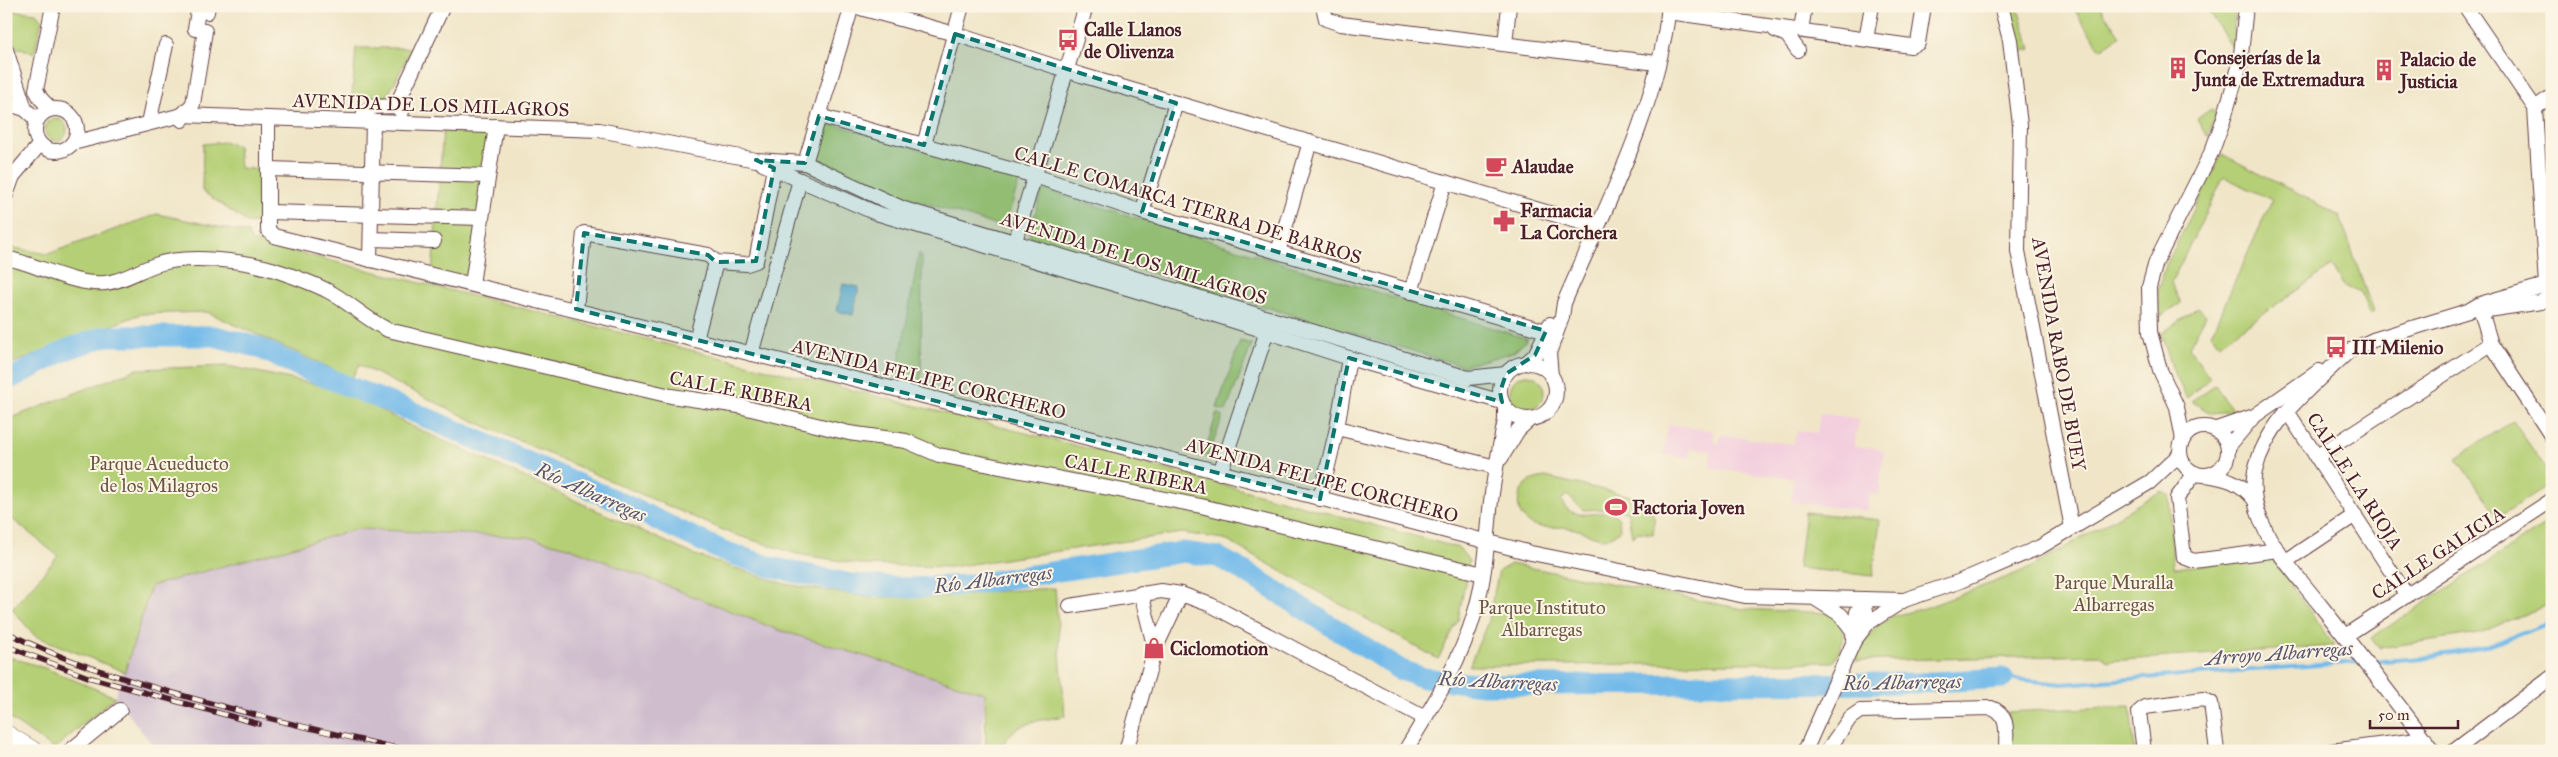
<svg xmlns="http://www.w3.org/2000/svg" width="2558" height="757" font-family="'IM FELL Great Primer',serif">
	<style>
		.built { fill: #f3cfde }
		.industrial { fill: #cfbdce }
		.green { fill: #b4cf75; stroke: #7f7750 }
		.water { fill: #72baea; stroke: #5e6c8a }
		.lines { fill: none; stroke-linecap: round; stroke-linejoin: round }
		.stream { stroke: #72baea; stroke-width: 4 }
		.river { stroke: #72baea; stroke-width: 21 }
		.minor-casing { stroke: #633d42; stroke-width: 16 }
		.major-casing { stroke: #633d42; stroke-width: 19 }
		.minor { stroke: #fff; stroke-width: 14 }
		.major { stroke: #fff; stroke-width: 18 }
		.rail-casing { stroke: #4a1f2b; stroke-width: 5.5 }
		.rail { stroke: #fcf5e5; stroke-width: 4; stroke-dasharray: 11; stroke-linecap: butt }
		.marked { fill: #0f766e; fill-opacity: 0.2; stroke: #0f766e; stroke-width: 4; stroke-dasharray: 10 6; stroke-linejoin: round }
		.labels { text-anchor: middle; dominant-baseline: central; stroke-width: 4; stroke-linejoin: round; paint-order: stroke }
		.poi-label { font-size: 19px; font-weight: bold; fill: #4a1f2b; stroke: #fcf5e5; text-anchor: start }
		.street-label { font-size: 19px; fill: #4a1f2b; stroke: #fcf5e5 }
		.park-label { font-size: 19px; fill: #6a5441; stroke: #fcf5e5 }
		.water-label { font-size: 20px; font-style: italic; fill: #58556e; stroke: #fcf5e5 }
	</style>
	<rect width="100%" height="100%" fill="#fcf5e5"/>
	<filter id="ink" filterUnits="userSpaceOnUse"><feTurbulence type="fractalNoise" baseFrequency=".02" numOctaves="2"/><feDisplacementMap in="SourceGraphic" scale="10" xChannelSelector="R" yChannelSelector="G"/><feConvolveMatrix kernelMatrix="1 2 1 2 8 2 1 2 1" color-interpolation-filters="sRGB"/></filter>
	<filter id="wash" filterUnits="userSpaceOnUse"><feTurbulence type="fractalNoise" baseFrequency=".0096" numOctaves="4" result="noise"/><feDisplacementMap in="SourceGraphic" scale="20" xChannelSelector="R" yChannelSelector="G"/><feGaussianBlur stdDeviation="1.12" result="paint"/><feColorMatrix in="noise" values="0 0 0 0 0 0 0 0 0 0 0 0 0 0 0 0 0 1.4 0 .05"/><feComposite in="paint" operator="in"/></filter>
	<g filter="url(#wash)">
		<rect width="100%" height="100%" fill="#f0e5c7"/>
		<polygon class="built" points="1820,413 1859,419 1854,447 1870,447 1884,451 1879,495 1869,493 1867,511 1791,502 1793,478 1710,468 1711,450 1690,448 1689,458 1663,455 1668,424 1713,431 1714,442 1719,443 1720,435 1793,444 1798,430 1817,433"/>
		<polygon class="industrial" points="358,529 528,537 568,547 776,629 985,693 981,751 157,751 115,697 151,586"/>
		<g class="green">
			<polygon points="2009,6 2017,6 2031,49 2019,52"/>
			<polygon points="2072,6 2099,6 2120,36 2100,49"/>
			<polygon points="2205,6 2235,6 2233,49"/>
			<polygon points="9,10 36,13 42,20 34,54 21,48 16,49 6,17"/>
			<polygon points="356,48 412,48 387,97 352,96"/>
			<polygon points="2211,109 2216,112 2208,137 2197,119"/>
			<circle cx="56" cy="130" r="11"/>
			<polygon points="826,122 1020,179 1004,228 868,185 815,158"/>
			<polygon points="443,131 498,134 472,284 432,274"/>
			<polygon points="226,142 238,146 240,168 263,170 265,224 248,223 202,191 203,144"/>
			<polygon points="2222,154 2340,216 2373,312 2369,314 2361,293 2343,285 2332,266 2219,344 2211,334 2272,200 2224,177 2171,283 2181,303 2156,319 2158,292 2166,265"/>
			<polygon points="1043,189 1528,339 1514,352 1463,366 1031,237 1029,233"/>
			<polygon points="157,214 248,233 251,241 1102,452 1459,548 1469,561 1458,621 1438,659 1224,539 1181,533 951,567 866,565 797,554 730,533 476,422 359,365 352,378 207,312 141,314 6,366 6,260 9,247 48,254"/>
			<polygon points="919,253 922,257 921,381 897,375"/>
			<polygon points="2198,307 2206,315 2189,347 2210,378 2187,398 2174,373 2161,334"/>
			<polygon points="1240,341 1252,344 1226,411 1217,408"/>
			<path d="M228,366L343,390L405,423L695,555L785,584L873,598L1055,588L1065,716C1039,721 1010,721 1001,751L986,750L985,693L776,629L568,547L528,537L358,529L151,586L125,672L35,636L12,609L58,556L6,514V420L137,369Z"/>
			<circle cx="1527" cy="392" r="17"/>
			<polygon points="2215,385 2233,411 2211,413 2191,401"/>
			<polygon points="1217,413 1223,416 1208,457 1204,455"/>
			<polygon points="2513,421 2552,477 2552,483 2498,517 2456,458"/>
			<path d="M1545,477L1641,498C1654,509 1656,517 1653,534L1638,532L1632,537L1628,512L1607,509L1583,510L1567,495L1561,500C1570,522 1593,512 1613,512L1619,519L1620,529C1617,533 1613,537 1608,538C1597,540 1585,531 1575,529C1561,525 1546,530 1533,525C1514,517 1514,492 1530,481C1534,479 1540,478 1545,477Z"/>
			<polygon points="2161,491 2169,495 2173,568 2269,558 2275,562 2334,646 2108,661 2099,655 1855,661 1864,641 1877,626 1893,616 1928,607 2028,569"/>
			<polygon points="1805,512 1880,520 1873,576 1798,568"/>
			<polygon points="2552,520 2552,603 2479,633 2379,648 2371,638"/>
			<polygon points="1511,564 1743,609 1831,613 1843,622 1843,641 1834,662 1469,666 1487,624 1499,571"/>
			<polygon points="6,656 45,668 115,697 54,749 6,716"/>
			<polygon points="2130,706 2135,751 2010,751 2008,712"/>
		</g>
		<polygon class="water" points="843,284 859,287 853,315 837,311"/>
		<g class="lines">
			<g class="stream">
				<polyline points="2370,662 2422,658 2486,647 2552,622"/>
				<polyline points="2003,678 2063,684 2360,662"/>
			</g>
			<polyline class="river" points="6,381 68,349 106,336 214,336 257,347 307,370 411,411 615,500 723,551 771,567 851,584 910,588 967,585 1183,552 1218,557 1244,571 1401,670 1424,678 1483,685 1917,683 2003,678"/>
		</g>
	</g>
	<g filter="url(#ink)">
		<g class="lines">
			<g class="minor-casing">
				<g id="minor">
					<polyline points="853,6 955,34 1081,75 1597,227"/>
					<polyline points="1323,6 1326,19 1341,24 1657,63"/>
					<polyline points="2001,6 2010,40 2020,125 2018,251 2072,528"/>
					<polyline points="2465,6 2535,108 2546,285 2552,290"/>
					<polyline points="1668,12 1911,46 1918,43 1924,6"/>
					<polyline points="1775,30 1787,35 1798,50"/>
					<polyline points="1801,30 1805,6"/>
					<polyline points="1866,39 1872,6"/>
					<polyline points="1505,44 1509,6"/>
					<polyline points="6,50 25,109 37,120"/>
					<polyline points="6,103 25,109"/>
					<polyline points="396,106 443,6"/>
					<polyline points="2535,108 2552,96"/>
					<circle cx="56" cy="130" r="21"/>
					<polyline points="51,109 41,99 36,90 53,6"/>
					<polyline points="819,116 1035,176 1142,212 1546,331"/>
					<polyline points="268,118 268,230 274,236 984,411 1531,553 1745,596 1904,600 1958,582 2040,547 2150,482 2180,454"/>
					<polyline points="182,120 182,115 193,104 205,31 195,29 198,11 207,12 208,6"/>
					<polyline points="363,121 364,112 372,107 396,106 402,112"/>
					<polyline points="149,123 166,45"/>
					<polyline points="73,143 182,115 599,130 756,160 805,163 904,209 1468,378 1506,374"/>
					<polyline points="924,145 962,6"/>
					<polyline points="805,163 852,6"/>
					<polyline points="763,164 876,213 1184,305 1349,358 1502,402"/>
					<polyline points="269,169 488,176"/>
					<polyline points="6,195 13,176 40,144"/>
					<polyline points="269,212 482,218"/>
					<polyline points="1142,212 1176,103"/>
					<polyline points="371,239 434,241"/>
					<polyline points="1015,241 1086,6"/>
					<polyline points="1278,252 1310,142"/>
					<path d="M6,258C37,264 74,286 105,283C124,281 137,271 155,265C186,254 243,260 275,270C292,276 311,282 328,291C349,302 364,318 388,330L671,396L739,406L849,433L906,441L939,455L1201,506L1483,574"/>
					<polyline points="370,260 373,121"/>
					<polyline points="472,284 496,126"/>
					<polyline points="1411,292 1445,182"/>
					<polyline points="576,309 584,233 708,255 716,262 747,264 756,261 774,168"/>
					<polyline points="2481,311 2491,344 2552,437"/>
					<polyline points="2481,311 2541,302 2552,295"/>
					<polyline points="696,340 716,262"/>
					<path d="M2350,350C2314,385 2267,419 2255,471C2251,489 2255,506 2262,523C2275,553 2301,580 2321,606C2359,654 2397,702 2433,751"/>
					<polyline points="751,354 800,180"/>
					<polyline points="2343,354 2373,340 2468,311 2480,304 2546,285 2552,286"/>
					<polyline points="1526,363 1535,355 1550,324"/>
					<circle cx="1528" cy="391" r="28"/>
					<path d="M1551,376L1549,353L1562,317L1564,303C1604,210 1658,108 1669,6"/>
					<polyline points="2287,411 2407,596"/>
					<circle cx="2204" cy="451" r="24"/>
					<polyline points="1337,428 1496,467"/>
					<polyline points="2216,429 2251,417"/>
					<polyline points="2183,440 2177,407 2160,370 2150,332 2149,287 2156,262 2212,151 2223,121 2240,64 2246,6"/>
					<polyline points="2228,447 2253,417 2319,371"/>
					<polyline points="2316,457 2491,344"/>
					<polyline points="1501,458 1518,430 1530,419"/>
					<polyline points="1220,473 1267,331"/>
					<polyline points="2195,473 2177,498 2184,557 2194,561 2278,550"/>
					<path d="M2206,475C2227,478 2240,482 2254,499"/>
					<polyline points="1320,499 1337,428 1349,358"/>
					<polyline points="2286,561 2355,515"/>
					<polyline points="1141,593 1155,649"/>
					<polyline points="1816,599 1841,615 1853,631"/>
					<polyline points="1070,606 1161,591 1181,594 1211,605 1425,718"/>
					<polyline points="1868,623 1904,600"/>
					<polyline points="1853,635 1857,612 1864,599"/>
					<polyline points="2345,636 2552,500"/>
					<polyline points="70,751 120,710"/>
					<polyline points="1126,751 1155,649 1181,594"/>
					<path d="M1405,751C1432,707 1461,661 1475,612C1485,578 1487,545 1490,510C1493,480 1499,450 1505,420V407"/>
					<polyline points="1805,751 1854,641 1868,623 1864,599"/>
					<path d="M1827,751L1850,718L1860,711L1991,708C2010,714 2006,734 2006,751"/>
					<polyline points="2144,751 2139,712 2145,707 2203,699 2211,703 2217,751"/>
					<polyline points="2331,751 2425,739"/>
					<polyline points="2454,751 2552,677"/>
				</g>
			</g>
			<g class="major-casing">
				<polyline id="major" points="6,734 34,751"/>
			</g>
			<use href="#minor" class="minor"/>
			<use href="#major" class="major"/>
			<g class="rail-casing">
				<g id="rail">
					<path d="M6,632C59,659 114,676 170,692C250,715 330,733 410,751"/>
					<polyline points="6,646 88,677 259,724"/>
				</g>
			</g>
			<use href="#rail" class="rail"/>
		</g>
	</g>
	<path class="marked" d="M955,34L1176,103L1142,212L1546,331L1535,355L1506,374L1500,392L1502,402L1349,358L1320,499L576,309L584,233L708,255L716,262L756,261L774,168L756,160L805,163L819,116L924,145Z"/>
	<defs>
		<g id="bus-bare" transform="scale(1.725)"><path d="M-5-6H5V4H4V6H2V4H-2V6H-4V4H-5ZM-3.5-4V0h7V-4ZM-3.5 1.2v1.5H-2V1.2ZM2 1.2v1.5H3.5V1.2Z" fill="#d1495b" stroke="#fcf5e5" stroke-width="2.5" paint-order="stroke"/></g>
		<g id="building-bare" transform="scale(1.725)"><path d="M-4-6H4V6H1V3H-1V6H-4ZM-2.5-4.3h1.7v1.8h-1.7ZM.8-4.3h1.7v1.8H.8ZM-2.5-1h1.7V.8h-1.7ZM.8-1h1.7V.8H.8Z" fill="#d1495b" stroke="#fcf5e5" stroke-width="2.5" paint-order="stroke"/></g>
		<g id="cafe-bare" transform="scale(1.725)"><path d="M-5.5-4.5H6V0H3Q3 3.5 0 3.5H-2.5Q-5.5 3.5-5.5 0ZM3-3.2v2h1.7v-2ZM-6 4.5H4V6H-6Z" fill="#d1495b" stroke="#fcf5e5" stroke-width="2.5" paint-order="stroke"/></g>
		<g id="pharmacy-bare" transform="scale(1.725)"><path d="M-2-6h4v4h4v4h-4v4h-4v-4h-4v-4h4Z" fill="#d1495b" stroke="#fcf5e5" stroke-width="2.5" paint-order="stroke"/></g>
		<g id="stadium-bare" transform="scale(1.725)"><path d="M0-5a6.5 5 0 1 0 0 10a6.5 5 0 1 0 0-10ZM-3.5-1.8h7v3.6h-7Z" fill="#d1495b" stroke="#fcf5e5" stroke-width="2.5" paint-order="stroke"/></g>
		<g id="shop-bare" transform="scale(1.725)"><path d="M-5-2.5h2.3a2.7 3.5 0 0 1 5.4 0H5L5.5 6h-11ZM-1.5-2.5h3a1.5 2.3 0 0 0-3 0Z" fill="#d1495b" stroke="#fcf5e5" stroke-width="2.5" paint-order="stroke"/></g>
	</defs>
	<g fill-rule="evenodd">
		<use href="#bus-bare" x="1068" y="40"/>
		<use href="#building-bare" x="2178" y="68"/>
		<use href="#building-bare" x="2384" y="70"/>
		<use href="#cafe-bare" x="1496" y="166"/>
		<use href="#pharmacy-bare" x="1504" y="221"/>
		<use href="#bus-bare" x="2336" y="347"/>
		<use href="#stadium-bare" x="1616" y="507"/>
		<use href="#shop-bare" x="1154" y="648"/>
	</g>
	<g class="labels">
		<g class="poi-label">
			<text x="1084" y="29">Calle Llanos<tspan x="1084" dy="22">de Olivenza</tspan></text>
			<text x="2194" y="57">Consejerías de la<tspan x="2194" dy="22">Junta de Extremadura</tspan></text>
			<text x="2400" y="59">Palacio de<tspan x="2400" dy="22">Justicia</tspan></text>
			<text x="1512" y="166">Alaudae</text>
			<text x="1520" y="210">Farmacia<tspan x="1520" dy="22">La Corchera</tspan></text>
			<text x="2352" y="347">III Milenio</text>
			<text x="1632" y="507">Factoria Joven</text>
			<text x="1170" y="648">Ciclomotion</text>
		</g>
		<g class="street-label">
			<text transform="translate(431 105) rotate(2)">AVENIDA DE LOS MILAGROS</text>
			<text transform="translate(1188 205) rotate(17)">CALLE COMARCA TIERRA DE BARROS</text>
			<text transform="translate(1134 258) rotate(17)">AVENIDA DE LOS MILAGROS</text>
			<text transform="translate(2059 354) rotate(80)">AVENIDA RABO DE BUEY</text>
			<text transform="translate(929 379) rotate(14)">AVENIDA FELIPE CORCHERO</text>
			<text transform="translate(741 391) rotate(11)">CALLE RIBERA</text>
			<text transform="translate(1136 474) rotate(11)">CALLE RIBERA</text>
			<text transform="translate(1322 480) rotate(15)">AVENIDA FELIPE CORCHERO</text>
			<text transform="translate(2355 481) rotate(57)">CALLE LA RIOJA</text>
			<text transform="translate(2438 553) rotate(-33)">CALLE GALICIA</text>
		</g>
		<g class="park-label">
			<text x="159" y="463">Parque Acueducto<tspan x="159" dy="22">de los Milagros</tspan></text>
			<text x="2114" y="582">Parque Muralla<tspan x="2114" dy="22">Albarregas</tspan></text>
			<text x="1542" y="607">Parque Instituto<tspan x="1542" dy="22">Albarregas</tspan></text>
		</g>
		<g class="water-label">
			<text transform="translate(591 492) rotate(24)">Río Albarregas</text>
			<text transform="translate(993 579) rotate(-7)">Río Albarregas</text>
			<text transform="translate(2279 653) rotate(-4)">Arroyo Albarregas</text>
			<text transform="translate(1498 681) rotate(3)">Río Albarregas</text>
			<text transform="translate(1902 682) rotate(-1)">Río Albarregas</text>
		</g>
	</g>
	<rect width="2558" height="757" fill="none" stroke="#fcf5e5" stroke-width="25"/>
	<path d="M2370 720v8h88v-8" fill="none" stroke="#4a1f2b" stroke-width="2.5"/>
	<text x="2378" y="720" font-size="15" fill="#4a1f2b" stroke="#fcf5e5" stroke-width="4" paint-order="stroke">50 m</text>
</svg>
